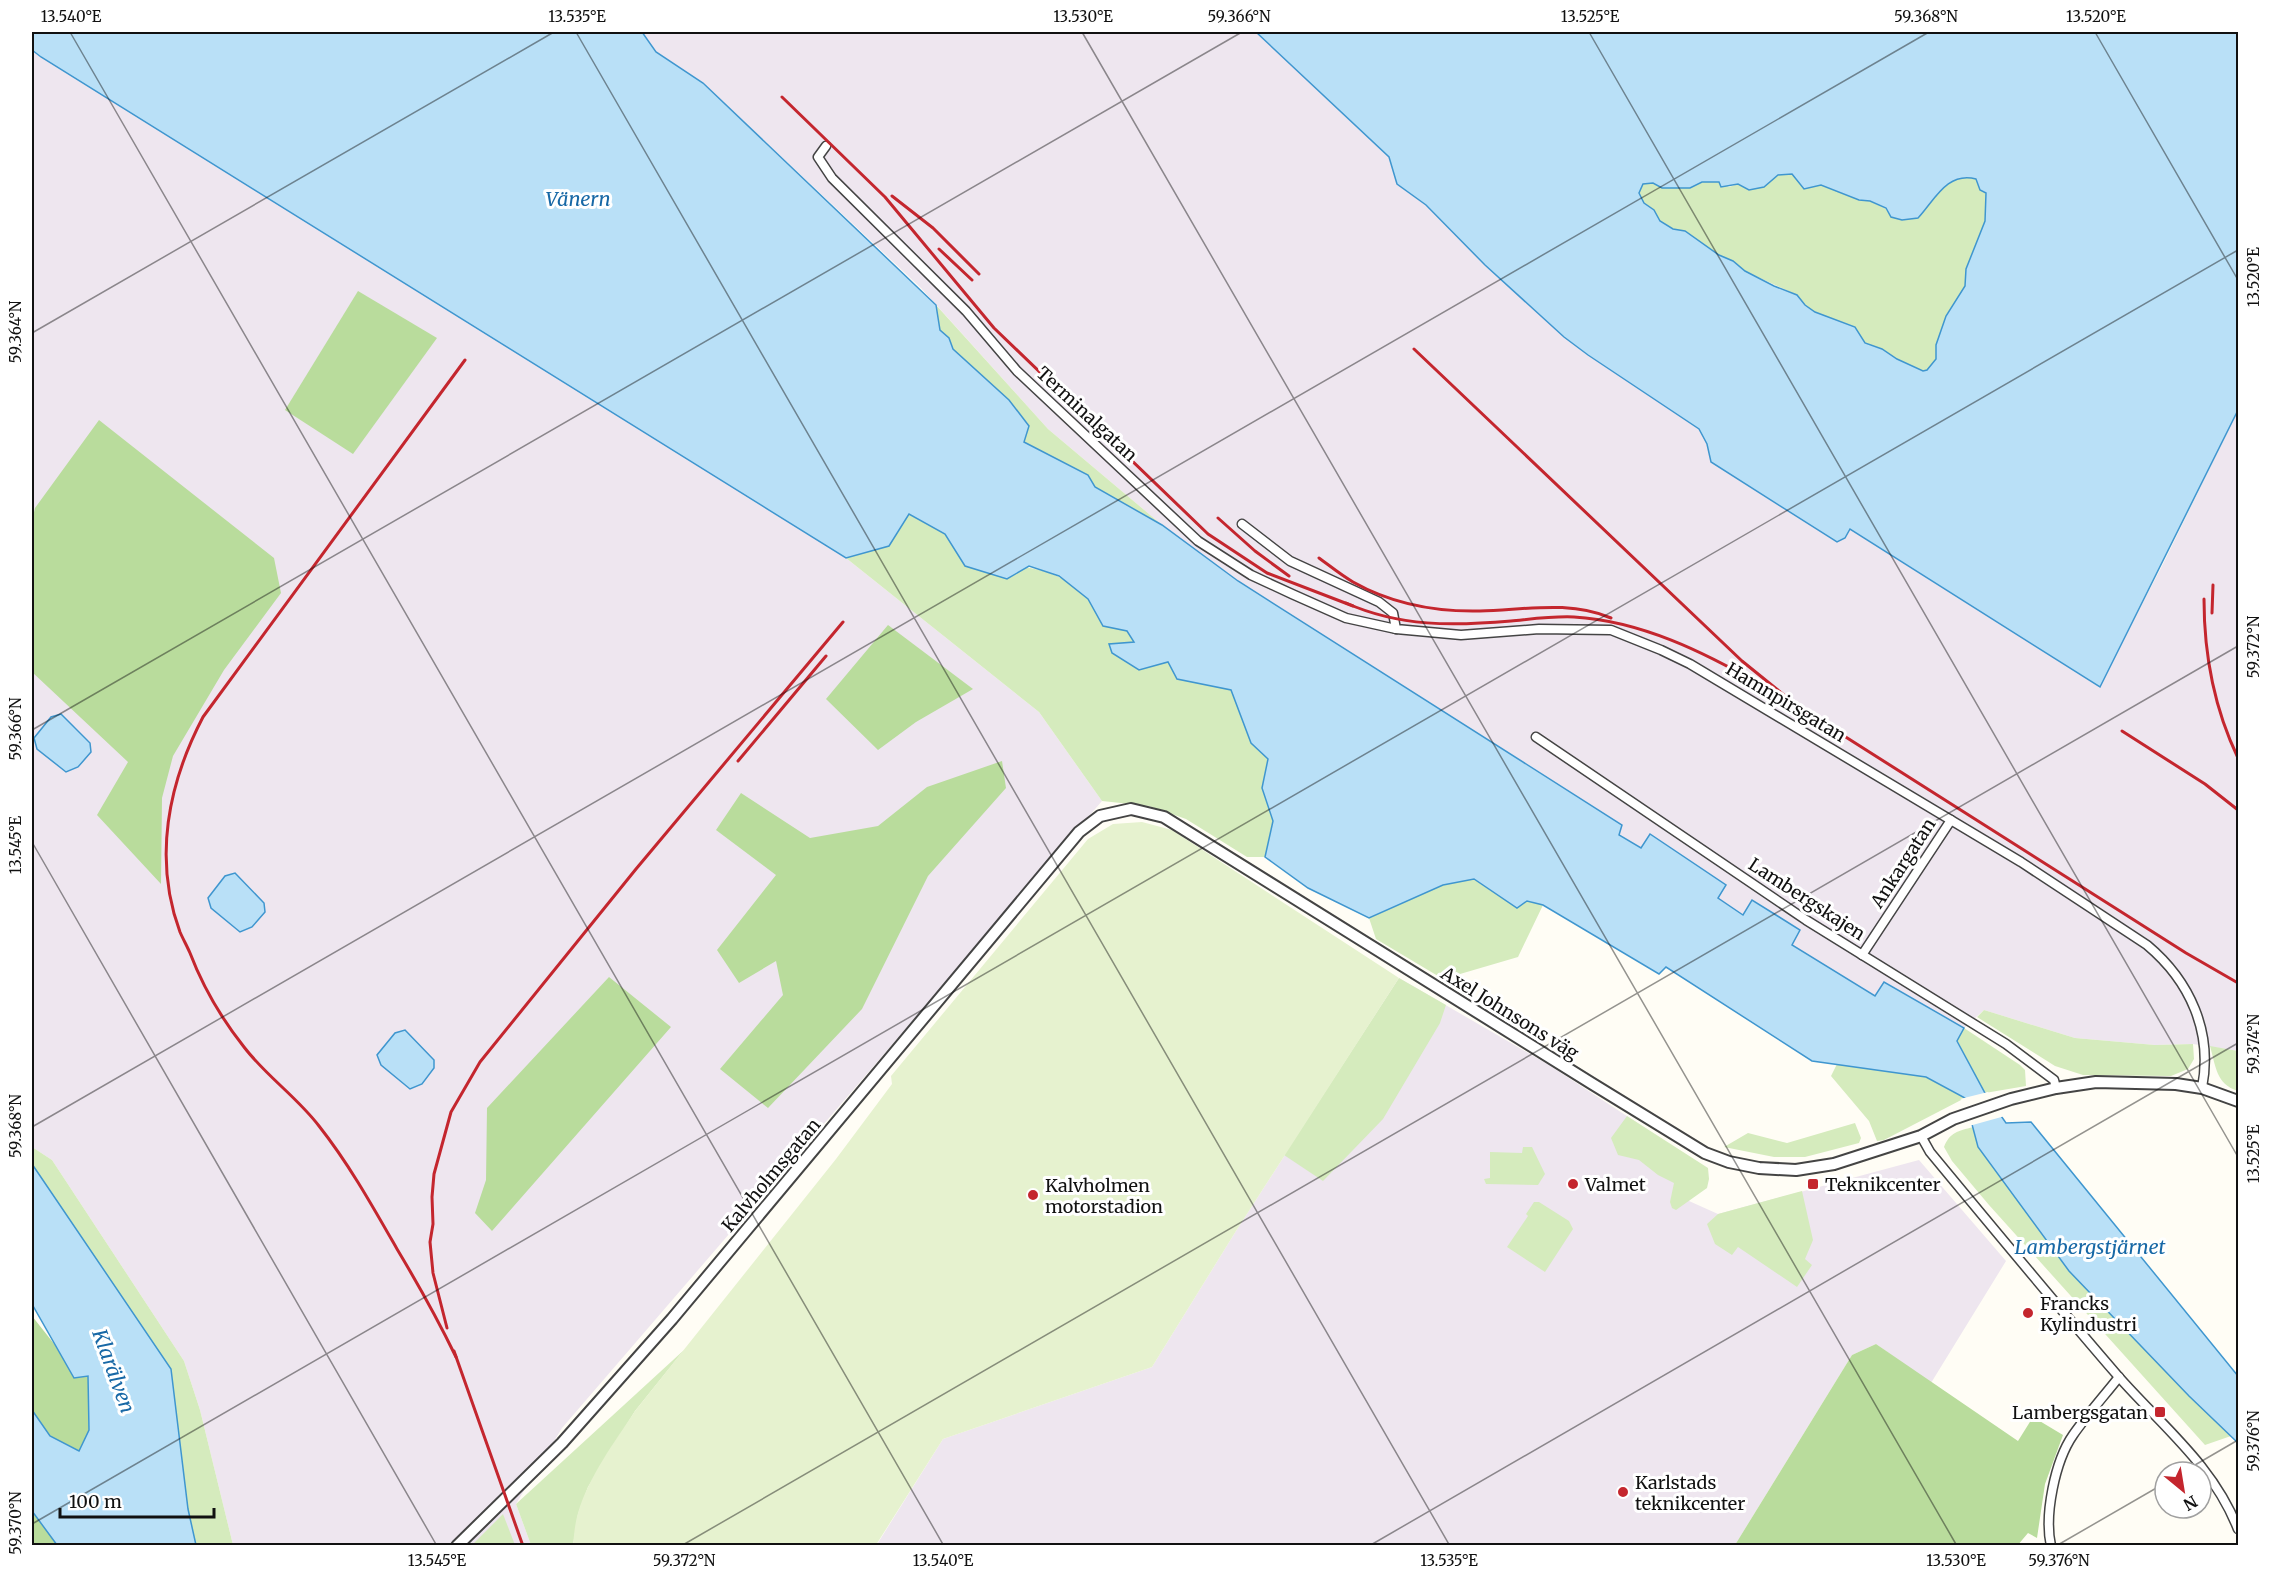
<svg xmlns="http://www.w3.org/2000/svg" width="2270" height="1577" font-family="Merriweather,serif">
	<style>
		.industrial { fill: #eee6ef }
		.green { fill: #d5ebbd }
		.forest { fill: #b9dc9c }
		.pitch { fill: #e6f2cf }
		.water { fill: #b9e0f7; stroke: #3f96cf; stroke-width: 1.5; fill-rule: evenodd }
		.pier { fill: #fffdf5 }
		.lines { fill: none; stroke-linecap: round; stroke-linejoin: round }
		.minor-casing { stroke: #444; stroke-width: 11 }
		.tertiary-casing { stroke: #444; stroke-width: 14 }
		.minor { stroke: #fff; stroke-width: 8 }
		.tertiary { stroke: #fff; stroke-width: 10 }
		.rail { stroke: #c4262e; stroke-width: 3 }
		.ticks { fill: none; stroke: #111; stroke-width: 1.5; stroke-opacity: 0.45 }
		.poi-dot { fill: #c4262e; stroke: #fff; stroke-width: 2 }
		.labels { text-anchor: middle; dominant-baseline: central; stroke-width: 6; stroke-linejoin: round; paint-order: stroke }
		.street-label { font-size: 18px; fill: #111; stroke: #fff }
		.poi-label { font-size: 18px; fill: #111; stroke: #fff; text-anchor: start }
		.water-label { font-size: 20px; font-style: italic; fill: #1768a6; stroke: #fff }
		.neatline { fill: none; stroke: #111; stroke-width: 2 }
		.ticks-label { font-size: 15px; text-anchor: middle; fill: #111 }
	</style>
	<rect width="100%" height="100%" fill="#fffdf5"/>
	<g class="industrial">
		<polygon points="642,32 1256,32 1389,157 1397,184 1426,205 1485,265 1564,337 1588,355 1699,429 1707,444 1711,462 1837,542 1849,528 2099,686 2163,564 2238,410 2238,1051 2193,1044 2155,1045 2075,1038 1984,1010 1964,1028 1884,983 1875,996 1791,945 1800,930 1752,901 1743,915 1717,898 1726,885 1650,835 1641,849 1618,835 1622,825 1238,581 1162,525 1048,429 921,288 703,83 656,52"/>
		<polygon points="32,50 846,558 1039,712 1102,801 562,1428 516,1504 531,1545 233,1545 200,1410 184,1361 52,1160 32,1147"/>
		<polygon points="1399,978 1549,1065 1706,1168 1689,1201 1718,1214 1919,1160 2006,1261 1931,1383 1876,1344 1852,1355 1735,1545 876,1546 943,1439 1152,1367 1236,1231"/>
	</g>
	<g class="green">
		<path d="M1793,174L1804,188L1821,185L1859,200L1870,201L1886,209L1891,217L1902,220L1918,218C1934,201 1947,171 1976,179L1980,190L1986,193L1985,221L1966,269L1965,286L1936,345L1937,359L1927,370L1923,371L1897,359L1882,349L1865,343L1855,327L1815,312L1805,305L1797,295L1745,271L1733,261L1719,255L1685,231L1673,229L1660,221L1654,210L1644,203L1639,193L1643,184L1653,183L1662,188H1689L1702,182H1719L1729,187L1738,184L1764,187L1778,175Z"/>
		<polygon points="936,305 1048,429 1162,525 1095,487 1088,475 1024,442 1029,425 1009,400 953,349 949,338 940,330"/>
		<path d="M909,514L945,534L965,566C1013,566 1050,561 1087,597C1094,604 1098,617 1103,626L1127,631L1134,642L1110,644L1112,653L1168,662L1177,679L1231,690L1251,743L1268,759L1262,788L1273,820L1265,857H1247L1186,819L1149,806L1102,801L1039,712L846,558L889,546Z"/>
		<polygon points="1474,879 1517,908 1527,901 1543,905 1518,957 1443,979 1376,939 1369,918 1443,885"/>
		<polygon points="1399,978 1446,1005 1440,1023 1383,1119 1323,1181 1284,1155"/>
		<polygon points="1984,1010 2075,1038 2155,1045 2193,1044 2194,1059 2188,1069 2171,1076 2083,1075 2055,1066 1977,1017"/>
		<polygon points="1964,1028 2020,1065 2025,1070 2026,1086 1985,1093 1957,1040"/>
		<path d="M2210,1046L2238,1051V1091C2216,1084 2216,1067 2210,1046Z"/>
		<polygon points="1837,1064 1926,1077 1965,1098 1884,1140 1877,1141 1869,1121 1831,1076"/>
		<polygon points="1627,1116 1708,1168 1709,1179 1707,1188 1676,1210 1672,1208 1670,1202 1674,1183 1658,1175 1639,1160 1618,1155 1611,1138"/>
		<polygon points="1855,1123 1861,1138 1859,1143 1805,1157 1774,1157 1724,1147 1748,1133 1787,1143"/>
		<path d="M1973,1127L1979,1147L2189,1396L2231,1436L2205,1445L1989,1205L1952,1161L1944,1147C1950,1132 1958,1131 1973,1127Z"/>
		<polygon points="32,1147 52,1160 184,1361 200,1410 233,1545 196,1545 188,1509 32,1164"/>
		<polygon points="1523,1147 1532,1147 1545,1174 1538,1185 1486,1184 1484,1179 1490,1178 1490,1152 1522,1153"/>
		<polygon points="1802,1191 1813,1240 1805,1259 1812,1265 1797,1287 1738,1247 1732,1255 1715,1244 1707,1224 1718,1214"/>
		<polygon points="1534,1202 1539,1202 1569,1221 1573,1229 1545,1272 1507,1247 1528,1216 1526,1214"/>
		<polygon points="684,1350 635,1411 588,1487 578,1514 573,1545 531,1545 516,1504"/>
		<polygon points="503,1514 515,1545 472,1545"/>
	</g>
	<g class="forest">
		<polygon points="358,291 437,338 353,454 285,410"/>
		<polygon points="99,420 274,558 281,593 224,670 173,756 162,798 161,884 97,815 128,762 32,672 32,521 35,508"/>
		<polygon points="888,625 973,689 916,722 878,750 826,699"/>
		<polygon points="1002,761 1006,788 928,876 862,1009 768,1108 720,1069 783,995 776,961 739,983 717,950 776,875 716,830 741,793 810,838 878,826 927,787"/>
		<polygon points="609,977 671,1027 492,1231 475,1213 486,1180 487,1108"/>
		<polygon points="32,1316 55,1345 74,1378 88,1376 89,1430 79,1451 50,1436 32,1410"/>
		<polygon points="1876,1344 2018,1441 2033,1417 2063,1435 2045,1484 2037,1538 2028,1533 2017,1546 1735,1545 1852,1355"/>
		<polygon points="32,1511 57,1545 32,1545"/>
	</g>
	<path class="pitch" d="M1142,822L1172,830L1399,978L1236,1231L1152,1367L943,1439L876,1545H573C574,1535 575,1523 578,1513C589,1476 614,1443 635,1411L836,1159L892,1084L891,1076L1088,839L1113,824Z"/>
	<g class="water">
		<polygon points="32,32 642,32 656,52 703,83 936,305 940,330 949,338 953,349 1009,400 1029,426 1024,442 1088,475 1095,487 1162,525 1238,581 1622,825 1619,835 1641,848 1650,834 1726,885 1718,898 1743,915 1752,900 1800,930 1792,945 1875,996 1884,982 1964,1028 1957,1041 1985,1093 2006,1123 2031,1122 2238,1376 2238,1443 2189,1396 2069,1271 1978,1147 1965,1098 1926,1077 1812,1061 1666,967 1659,974 1543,905 1527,901 1517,908 1474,879 1443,885 1369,918 1308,888 1265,857 1273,821 1262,788 1268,759 1251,743 1231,690 1177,679 1168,662 1139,670 1112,653 1109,644 1134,642 1127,631 1103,626 1088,599 1059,576 1029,566 1007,579 965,566 945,534 909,514 889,546 846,558 41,57 32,50"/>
		<path d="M1256,32H2238V410L2100,687L1850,529L1845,538L1837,542L1711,462L1707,444L1699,429L1588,355L1564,337L1485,265L1426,205L1397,184L1389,157ZM1792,174L1804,189L1821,185L1859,200L1870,201L1886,208L1891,217L1902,220L1918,218C1934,201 1947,171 1976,179L1980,190L1986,193L1985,221L1966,269L1965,286L1946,316L1936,345V359L1927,370L1923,371L1897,359L1882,349L1865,343L1855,327L1815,312L1805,305L1797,295L1774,286L1745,271L1733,261L1719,255L1685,231L1673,229L1660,221L1654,210L1644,203L1639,193L1643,184L1653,183L1662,188H1690L1702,182H1719L1721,187L1738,184L1749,190L1764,187L1778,175Z"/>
		<polygon points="61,714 90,743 91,752 78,767 66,772 37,749 34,738 51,717"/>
		<polygon points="235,873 264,903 265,912 252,927 240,932 211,908 208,898 225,876"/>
		<polygon points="405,1030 434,1060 434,1068 422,1084 410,1089 381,1065 377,1055 395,1033"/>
		<polygon points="32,1164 171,1369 188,1509 196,1545 57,1545 32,1511 32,1410 50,1436 79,1451 89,1430 88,1376 74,1378 32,1304"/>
	</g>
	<polygon class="pier" points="1988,1092 2005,1116 1969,1126 1962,1100 1960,1099"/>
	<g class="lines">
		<g class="minor-casing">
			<g id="minor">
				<polyline points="826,146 818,157 832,178 966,311 1017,371 1198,541 1251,575 1292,594 1346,618 1396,629"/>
				<path d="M1242,524L1290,561L1379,602L1393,613L1396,629L1461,635L1539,629L1611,630L1661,650L1690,664L2021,862L2147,945C2190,981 2213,1032 2202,1088"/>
				<polyline points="1536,737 1806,920 2006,1044 2054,1080 2056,1088"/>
				<polyline points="1862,955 1951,820"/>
				<path d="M1921,1136L1930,1152C1992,1227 2054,1302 2118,1376C2162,1426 2213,1465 2238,1529"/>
				<path d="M2051,1546C2044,1515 2055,1461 2073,1435C2087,1415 2104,1396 2119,1377"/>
			</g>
		</g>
		<g class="tertiary-casing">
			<polyline id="tertiary" points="457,1546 562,1443 672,1319 1079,832 1100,816 1131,809 1164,817 1591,1083 1705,1153 1729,1162 1759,1168 1796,1170 1834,1164 1921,1136 1953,1119 2011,1099 2056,1088 2096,1082 2176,1084 2202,1088 2238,1101"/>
		</g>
		<use href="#minor" class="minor"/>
		<use href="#tertiary" class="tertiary"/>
		<g class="rail">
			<polyline points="782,97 885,197 994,328 1208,534 1267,573 1353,606"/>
			<polyline points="892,196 933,228 979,274"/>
			<polyline points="939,249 972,280"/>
			<polyline points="1414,349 1742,661 1800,708 2186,953 2238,983"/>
			<polyline points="1218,518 1255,551 1289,576"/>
			<path d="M1319,558C1330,566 1341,575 1353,582C1392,604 1435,612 1480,611C1524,610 1569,600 1611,618"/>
			<path d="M2204,599C2204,654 2214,708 2238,758"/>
			<path d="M1346,603C1400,627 1453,626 1511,621C1532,619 1553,616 1574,617C1641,621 1704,652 1761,685"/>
			<polyline points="2212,613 2213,585"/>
			<polyline points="2122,731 2205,784 2238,810"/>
			<polyline points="738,761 826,656"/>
			<polyline points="447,1328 433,1273 430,1242 433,1224 432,1197 434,1174 451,1112 480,1062 636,869 843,622"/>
			<polyline points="454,1351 523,1546"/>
			<path d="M456,1357C438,1320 418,1284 397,1249C373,1207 349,1164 319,1126C297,1097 266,1076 244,1047C221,1018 203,987 190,953C187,946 183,939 180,932C153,859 168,784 203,717L465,360"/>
		</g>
	</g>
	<path class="ticks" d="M70,32L944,1546M576,32L1450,1546M1082,32L1957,1546M1589,32L2238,1157M2095,32L2238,280M32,333L554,32M32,730L1242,32M32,842L437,1546M32,1127L1929,32M2183,1472L2238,1440M32,1524L2238,250M681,1546L2238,646M1369,1546L2238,1043M2056,1546L2165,1483"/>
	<g class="poi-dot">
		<circle cx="1573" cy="1184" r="6"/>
		<rect x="1807" y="1178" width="12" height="12" rx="3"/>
		<circle cx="1033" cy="1195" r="6"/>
		<circle cx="2028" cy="1313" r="6"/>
		<rect x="2154" y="1406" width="12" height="12" rx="3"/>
		<circle cx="1623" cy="1492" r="6"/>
	</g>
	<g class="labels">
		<g class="street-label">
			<text transform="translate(1087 414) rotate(43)">Terminalgatan</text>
			<text transform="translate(1786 702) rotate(31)">Hamnpirsgatan</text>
			<text transform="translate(1903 863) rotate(-57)">Ankargatan</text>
			<text transform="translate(1807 899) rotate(33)">Lambergskajen</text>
			<text transform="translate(1510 1013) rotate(32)">Axel Johnsons väg</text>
			<text transform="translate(771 1175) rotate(-50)">Kalvholmsgatan</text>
		</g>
		<g class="poi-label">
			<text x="1585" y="1184">Valmet</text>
			<text x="1825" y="1184">Teknikcenter</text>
			<text x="1045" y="1185">Kalvholmen<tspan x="1045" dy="21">motorstadion</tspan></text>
			<text x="2040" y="1303">Francks<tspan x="2040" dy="21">Kylindustri</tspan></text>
			<text x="2148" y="1412" text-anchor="end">Lambergsgatan</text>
			<text x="1635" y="1482">Karlstads<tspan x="1635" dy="21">teknikcenter</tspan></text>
		</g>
		<g class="water-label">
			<text x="578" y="198">Vänern</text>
			<text x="2090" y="1246">Lambergstjärnet</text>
			<text transform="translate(114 1371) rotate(70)">Klarälven</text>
		</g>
	</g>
	<rect width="2270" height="1577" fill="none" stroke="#ffffff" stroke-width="66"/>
	<g transform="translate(2183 1490) rotate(150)"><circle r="28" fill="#ffffff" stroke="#a0a0a0" stroke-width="1.5"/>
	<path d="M0-4.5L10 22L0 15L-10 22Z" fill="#c4262e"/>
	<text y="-9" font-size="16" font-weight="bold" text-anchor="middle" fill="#111111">N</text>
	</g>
	<path d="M60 1508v9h154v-9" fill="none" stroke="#111111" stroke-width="3"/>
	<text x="69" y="1508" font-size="18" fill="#111111" stroke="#ffffff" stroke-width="4.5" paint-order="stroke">100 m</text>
	<rect x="33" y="33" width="2204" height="1511" class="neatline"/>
	<g class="ticks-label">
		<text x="71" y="22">13.540°E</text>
		<text x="577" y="22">13.535°E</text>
		<text x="1083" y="22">13.530°E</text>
		<text x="1239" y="22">59.366°N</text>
		<text x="1590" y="22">13.525°E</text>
		<text x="1926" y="22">59.368°N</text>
		<text x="2096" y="22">13.520°E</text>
		<text transform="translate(2254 277) rotate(-90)" y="5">13.520°E</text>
		<text transform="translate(16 332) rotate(-90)" y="5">59.364°N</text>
		<text transform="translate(2254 647) rotate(-90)" y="5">59.372°N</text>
		<text transform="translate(16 729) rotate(-90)" y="5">59.366°N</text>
		<text transform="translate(16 845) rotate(-90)" y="5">13.545°E</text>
		<text transform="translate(2254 1044) rotate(-90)" y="5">59.374°N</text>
		<text transform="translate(16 1126) rotate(-90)" y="5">59.368°N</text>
		<text transform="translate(2254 1154) rotate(-90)" y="5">13.525°E</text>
		<text transform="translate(2254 1441) rotate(-90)" y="5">59.376°N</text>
		<text transform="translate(16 1523) rotate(-90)" y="5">59.370°N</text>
		<text x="437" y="1566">13.545°E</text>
		<text x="684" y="1566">59.372°N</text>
		<text x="943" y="1566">13.540°E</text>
		<text x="1449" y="1566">13.535°E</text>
		<text x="1956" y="1566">13.530°E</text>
		<text x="2059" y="1566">59.376°N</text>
	</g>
</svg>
